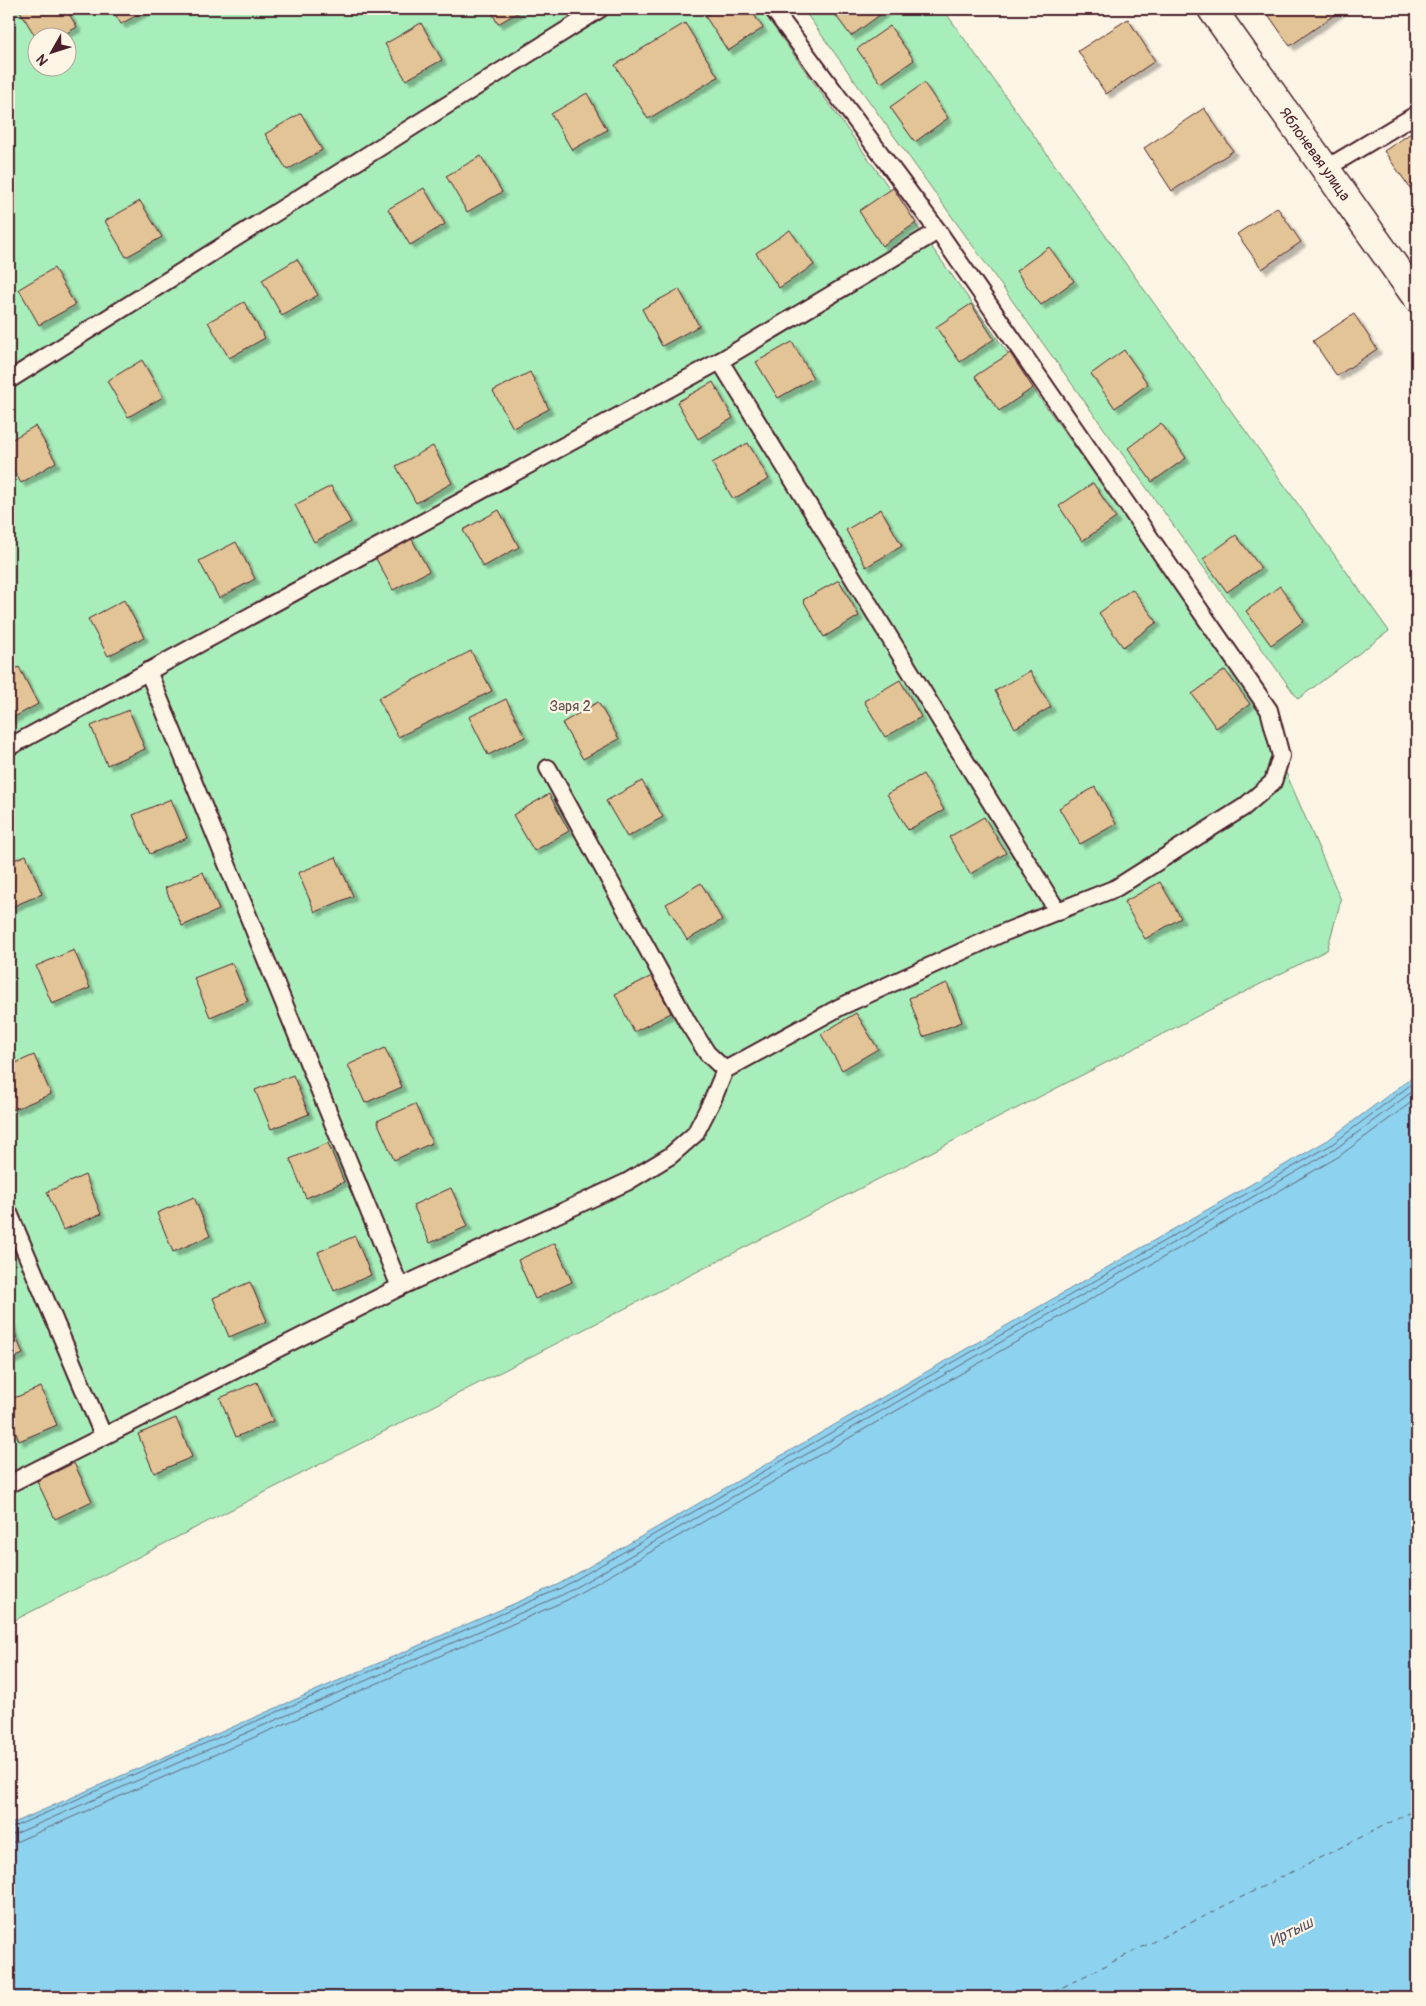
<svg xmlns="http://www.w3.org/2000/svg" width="1426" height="2006" font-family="Pangolin,sans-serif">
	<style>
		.green { fill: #a8eeba; stroke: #798672; fill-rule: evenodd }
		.water { fill: #8dd2ee; stroke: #728aa0 }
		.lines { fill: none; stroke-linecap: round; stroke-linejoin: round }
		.shore { stroke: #656779; stroke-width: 1 }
		.ferry { stroke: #5e5566; stroke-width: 1; stroke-dasharray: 6 5; stroke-linecap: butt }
		.building { fill: #e3c496; stroke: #4a1f2b; filter: url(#shadow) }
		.lane-casing { stroke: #4a1f2b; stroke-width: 20 }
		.street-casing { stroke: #4a1f2b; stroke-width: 31 }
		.lane { stroke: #fcf5e5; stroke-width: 16 }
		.street { stroke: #fcf5e5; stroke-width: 28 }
		.labels { text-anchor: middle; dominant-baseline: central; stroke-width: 4.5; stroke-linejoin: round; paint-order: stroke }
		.street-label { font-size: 15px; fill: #4a1f2b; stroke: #fcf5e5 }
		.park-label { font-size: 15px; fill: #62534f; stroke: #fcf5e5 }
		.water-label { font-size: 16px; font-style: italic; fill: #5e5566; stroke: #fcf5e5 }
	</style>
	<defs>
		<filter id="shadow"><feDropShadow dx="4.5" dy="4.5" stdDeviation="1" flood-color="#0004"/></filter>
	</defs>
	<rect width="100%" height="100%" fill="#fcf5e5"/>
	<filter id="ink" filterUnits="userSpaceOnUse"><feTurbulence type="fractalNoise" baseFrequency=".02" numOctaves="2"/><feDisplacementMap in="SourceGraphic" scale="10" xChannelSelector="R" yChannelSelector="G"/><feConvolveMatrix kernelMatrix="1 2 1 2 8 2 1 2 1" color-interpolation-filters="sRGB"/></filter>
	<g filter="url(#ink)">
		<g class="green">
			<path d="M9,9H761L1252,694L1341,900L1327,950L9,1623ZM38,38H68V68H38Z"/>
			<polygon points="803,9 943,9 1389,631 1298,699"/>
		</g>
		<polygon class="water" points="1417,1074 1417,1997 9,1997 9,1825 559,1584 1328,1140"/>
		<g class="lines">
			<g class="shore">
				<polyline points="9,1829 561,1588 1331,1145 1417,1080"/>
				<polyline points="9,1835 15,1834 564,1594 1334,1150 1417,1088"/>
				<polyline points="9,1843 18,1841 567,1600 1338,1157 1417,1098"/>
			</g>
			<polyline class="ferry" points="1043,1997 1417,1809"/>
		</g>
		<g class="building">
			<polygon points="24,9 66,9 77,27 58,38 38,38 38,41 20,11"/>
			<polygon points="112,9 148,9 121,24"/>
			<polygon points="490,9 524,9 498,24"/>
			<polygon points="717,9 750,9 763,28 728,51 705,16"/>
			<polygon points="831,9 882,9 884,12 851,36"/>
			<polygon points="1267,9 1339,9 1340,11 1290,46 1265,10"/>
			<polygon points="1128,19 1155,61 1106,94 1078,51"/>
			<polygon points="421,23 442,60 406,80 385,44"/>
			<polygon points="685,23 718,77 648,119 615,65"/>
			<polygon points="890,26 914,60 881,83 857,49"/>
			<polygon points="924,83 948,118 915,142 890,107"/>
			<polygon points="587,93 607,130 572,150 551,114"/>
			<polygon points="1204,108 1233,151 1172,191 1144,148"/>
			<polygon points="301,113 322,150 287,170 265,134"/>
			<polygon points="1417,129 1417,194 1415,195 1384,151"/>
			<polygon points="481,156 502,192 467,212 446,176"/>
			<polygon points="424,188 445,224 410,245 388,209"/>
			<polygon points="893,188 916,223 882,246 859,211"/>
			<polygon points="140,201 162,237 126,257 105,221"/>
			<polygon points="1277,207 1301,242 1262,269 1237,234"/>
			<polygon points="790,230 814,265 779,288 756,253"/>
			<polygon points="1049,247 1074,281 1041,305 1016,271"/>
			<polygon points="297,259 318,295 282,316 262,280"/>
			<polygon points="54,268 75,305 39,325 19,289"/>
			<polygon points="679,289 699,326 662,346 642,309"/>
			<polygon points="244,302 265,338 229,358 208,322"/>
			<polygon points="971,304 994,339 960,362 936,327"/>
			<polygon points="1354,314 1377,349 1337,376 1313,341"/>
			<polygon points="792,342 813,378 778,398 756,362"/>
			<polygon points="1124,350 1148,384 1115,408 1091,374"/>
			<polygon points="1010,353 1033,388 999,411 975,376"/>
			<polygon points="142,360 163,397 128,417 107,381"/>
			<polygon points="530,372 549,409 513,428 493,391"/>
			<polygon points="713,382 733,418 698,439 677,402"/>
			<polygon points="1161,423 1186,458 1152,482 1128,448"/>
			<polygon points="35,426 56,462 21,483 9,462 9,441"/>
			<polygon points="748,443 769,479 733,499 712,463"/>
			<polygon points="433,446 452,483 416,503 396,466"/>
			<polygon points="1093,483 1116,518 1082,541 1059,506"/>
			<polygon points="331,486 351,522 314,542 295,505"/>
			<polygon points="881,509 902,546 866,567 846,530"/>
			<polygon points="499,510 519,547 483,567 463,530"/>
			<polygon points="409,534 429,571 393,590 373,553"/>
			<polygon points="1236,535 1261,568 1227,592 1203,559"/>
			<polygon points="236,542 255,579 219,598 199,561"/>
			<polygon points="839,580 859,616 824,637 803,600"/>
			<polygon points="1280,586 1304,621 1271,645 1246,611"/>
			<polygon points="1132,589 1157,622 1123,647 1099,613"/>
			<polygon points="124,600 144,637 108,656 88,619"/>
			<polygon points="471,651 492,691 398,737 378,698"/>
			<polygon points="19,667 38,704 9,720 9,672"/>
			<polygon points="1225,670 1250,704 1216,728 1192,694"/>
			<polygon points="1030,671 1051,707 1015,728 995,691"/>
			<polygon points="900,680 921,717 885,737 864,701"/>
			<polygon points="506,699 525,737 488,755 469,717"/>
			<polygon points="598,702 619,739 583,759 562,723"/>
			<polygon points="129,710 145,749 107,765 91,726"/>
			<polygon points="923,774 944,810 908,830 887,794"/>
			<polygon points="642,781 663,817 627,837 606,801"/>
			<polygon points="1095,787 1116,824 1080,844 1059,808"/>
			<polygon points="549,794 569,831 534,851 513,815"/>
			<polygon points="171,799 187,838 150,854 133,815"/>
			<polygon points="984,817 1006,853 970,874 949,837"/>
			<polygon points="26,855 42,894 9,908 9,862"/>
			<polygon points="336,857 353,896 315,912 298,873"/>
			<polygon points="203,872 219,910 182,926 165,888"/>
			<polygon points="1160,882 1181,918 1145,939 1124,902"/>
			<polygon points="701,883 722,920 687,940 666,904"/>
			<polygon points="74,950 90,988 52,1004 36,966"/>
			<polygon points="232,963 248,1001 210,1017 194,978"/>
			<polygon points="652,976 671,1013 634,1032 615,994"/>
			<polygon points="947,983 962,1022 923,1037 909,998"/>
			<polygon points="856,1013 878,1049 842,1070 821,1034"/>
			<polygon points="385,1048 402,1087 365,1103 348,1065"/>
			<polygon points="34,1055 51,1094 13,1110 9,1101 9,1066"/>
			<polygon points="293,1075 309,1114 271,1129 255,1090"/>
			<polygon points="415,1104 432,1143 394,1160 377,1121"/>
			<polygon points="328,1143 344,1182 306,1198 290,1159"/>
			<polygon points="85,1175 101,1214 63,1230 47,1192"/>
			<polygon points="451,1188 468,1226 430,1243 413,1205"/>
			<polygon points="194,1197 210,1236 173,1252 157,1213"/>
			<polygon points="355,1236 371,1275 334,1291 318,1252"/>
			<polygon points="555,1243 572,1282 535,1299 518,1260"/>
			<polygon points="250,1282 267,1321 229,1337 213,1298"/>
			<polygon points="9,1319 23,1354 9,1360"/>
			<polygon points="257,1382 273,1421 236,1437 220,1398"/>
			<polygon points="41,1387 57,1425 19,1441 9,1416 9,1400"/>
			<polygon points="176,1418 192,1457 154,1473 138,1434"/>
			<polygon points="74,1463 92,1501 55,1519 37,1481"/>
		</g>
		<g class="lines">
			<g class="lane-casing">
				<g id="lane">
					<polyline points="1325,169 1417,114"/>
					<polyline points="720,361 1058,912"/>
					<polyline points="9,380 600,9"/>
					<polyline points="148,671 400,1287"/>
					<polyline points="9,747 720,361 938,231"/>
					<polyline points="548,768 688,1023 707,1053 725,1070"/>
					<polyline points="9,1213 103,1435"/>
					<polyline points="9,1484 400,1287 627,1182 670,1156 695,1134 713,1099 725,1070 840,1007 1005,932 1116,888 1244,807 1273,782 1281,756 1269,710 938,231 773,9"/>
				</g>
			</g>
			<g class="street-casing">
				<g id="street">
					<path id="s1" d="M1212,9L1417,298"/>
				</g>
			</g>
			<use href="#lane" class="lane"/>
			<use href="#street" class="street"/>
		</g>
	</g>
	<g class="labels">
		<g class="street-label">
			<text stroke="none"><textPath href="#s1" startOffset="178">Яблоневая улица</textPath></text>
		</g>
		<g class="park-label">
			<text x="570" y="706">Заря 2</text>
		</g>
		<g class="water-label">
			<text transform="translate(1291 1932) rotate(-27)">Иртыш</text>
		</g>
	</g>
	<rect width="1426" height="2006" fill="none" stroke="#fcf5e5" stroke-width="30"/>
	<rect x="15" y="15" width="1396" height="1976" fill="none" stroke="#4a1f2b" stroke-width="2" filter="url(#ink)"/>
	<g transform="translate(52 52) rotate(231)"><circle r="24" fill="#fcf5e5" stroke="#b59f9b"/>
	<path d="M0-4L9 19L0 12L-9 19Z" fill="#4a1f2b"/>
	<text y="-8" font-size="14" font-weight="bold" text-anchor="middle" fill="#4a1f2b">N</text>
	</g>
</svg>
